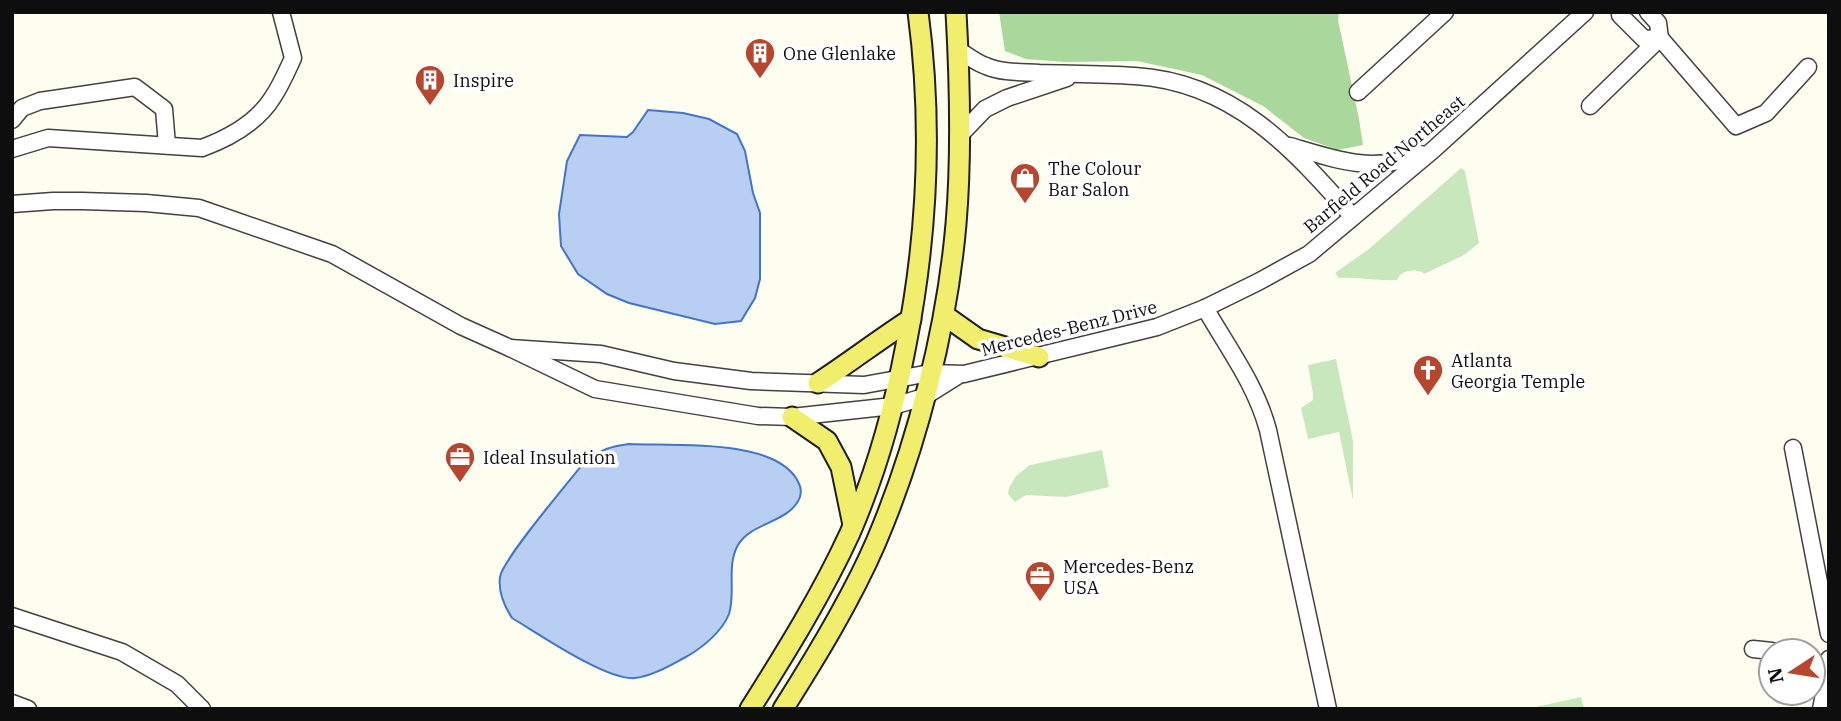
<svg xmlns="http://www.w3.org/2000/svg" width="1841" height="721" font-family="'IBM Plex Serif',serif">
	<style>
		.green { fill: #c8e7bc }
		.forest { fill: #a9d79c }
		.water { fill: #b8cff3; stroke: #4374c6; stroke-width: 2 }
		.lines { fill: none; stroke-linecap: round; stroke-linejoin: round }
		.minor-casing { stroke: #414141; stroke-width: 19 }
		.major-casing { stroke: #1f1f1f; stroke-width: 23 }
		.minor { stroke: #fff; stroke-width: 16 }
		.major { stroke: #f1ee6e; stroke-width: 19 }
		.labels { text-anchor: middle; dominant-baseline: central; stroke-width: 7; stroke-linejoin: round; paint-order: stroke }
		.poi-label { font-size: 18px; fill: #0e0e0e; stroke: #fff; text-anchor: start }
		.street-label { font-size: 18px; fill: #0e0e0e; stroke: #fff }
	</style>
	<rect width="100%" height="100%" fill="#fefef0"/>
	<g class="green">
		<path d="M1461,168L1465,171L1479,243L1464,255L1424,274L1422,272C1412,269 1402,270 1397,280C1377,281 1358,277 1339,278L1335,273L1369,249Z"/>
		<polygon points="1336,359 1353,441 1353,500 1339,432 1308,439 1301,408 1313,400 1313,394 1308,365"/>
		<polygon points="1102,450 1109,487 1066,497 1026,495 1015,502 1008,494 1009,488 1016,476 1030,465"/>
		<polygon points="1581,697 1584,709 1527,709"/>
	</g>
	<polygon class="forest" points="999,12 1339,12 1338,20 1359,119 1363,145 1338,150 1304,138 1263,106 1202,75 1137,61 1065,62 1026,59 1005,51"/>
	<g class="water">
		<polygon points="648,110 683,113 709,119 737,134 745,151 753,193 760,213 760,279 755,298 741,321 715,324 629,303 607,294 578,274 561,246 559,214 567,161 580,135 627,137 633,132"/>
		<path d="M629,444C672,446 770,438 796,478C800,485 802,489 800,497C790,523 751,522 738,545C726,566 736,592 729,614C722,632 701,649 684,658C669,666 652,676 635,678C607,681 539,634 512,618C505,607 498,592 500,577C502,560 571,479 586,460C600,450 612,446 629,444Z"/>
	</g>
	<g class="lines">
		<g class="minor-casing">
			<g id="minor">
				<polyline points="1620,12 1620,15 1644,39 1660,38"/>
				<polyline points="1648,12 1658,23 1660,38 1736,126 1766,113 1808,67"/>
				<path d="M958,50C967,55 976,63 986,66C1002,73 1022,72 1039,73C1071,74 1103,74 1135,76C1233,82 1292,148 1353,217"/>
				<polyline points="1358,92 1445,12"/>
				<polyline points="1590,106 1660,38"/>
				<polyline points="12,120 22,108 40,101 135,87 164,109 167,145"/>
				<polyline points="960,135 985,109 1007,98 1067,78"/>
				<path d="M1290,146C1337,160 1374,174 1421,154"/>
				<path d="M12,149L48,138L202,148C229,138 257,123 273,97C281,85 287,71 293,58L281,12"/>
				<polyline points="12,204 53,201 82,201 146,203 199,208 332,254 461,326 510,348 595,389 758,416 792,417 893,406 924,397 959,375"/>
				<path d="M1205,308C1228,348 1256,385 1268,430L1328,709"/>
				<polyline points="510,348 601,354 674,371 751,381 864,385 930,373 964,374 1157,327 1205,308 1258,282 1309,254 1433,150 1585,12"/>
				<polyline points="1793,448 1829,634"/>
				<polyline points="12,616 122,652 177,684 202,709"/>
				<polyline points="1753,649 1772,651"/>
				<polyline points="12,703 28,709"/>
				<polyline points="1821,709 1826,685 1829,659"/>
			</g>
		</g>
		<g class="major-casing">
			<g id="major">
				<polyline points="944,315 978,339 1039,357"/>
				<path d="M818,383C850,362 880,339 911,319"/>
				<polyline points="792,417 827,441 841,467 853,525"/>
				<path d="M750,709C786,652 822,594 850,533C876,473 894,409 906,345C928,233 933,125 918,12"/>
				<path d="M783,709C816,657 852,598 876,542C917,446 947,328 956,224C962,154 960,83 956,12"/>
			</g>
		</g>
		<use href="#minor" class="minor"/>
		<use href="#major" class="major"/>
	</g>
	<defs>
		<g id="building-pin" transform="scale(1.575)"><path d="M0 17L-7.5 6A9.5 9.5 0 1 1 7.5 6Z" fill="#b7462e" stroke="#fff"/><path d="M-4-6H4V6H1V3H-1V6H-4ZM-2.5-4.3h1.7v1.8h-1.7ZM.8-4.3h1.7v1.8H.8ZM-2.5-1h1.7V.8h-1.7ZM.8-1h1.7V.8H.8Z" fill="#fff"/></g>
		<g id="shop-pin" transform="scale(1.575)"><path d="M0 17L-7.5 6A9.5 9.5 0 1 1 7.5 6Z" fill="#b7462e" stroke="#fff"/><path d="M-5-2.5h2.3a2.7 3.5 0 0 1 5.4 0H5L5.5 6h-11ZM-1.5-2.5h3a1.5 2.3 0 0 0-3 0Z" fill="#fff"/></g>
		<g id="church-pin" transform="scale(1.575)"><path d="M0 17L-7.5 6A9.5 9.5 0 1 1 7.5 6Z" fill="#b7462e" stroke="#fff"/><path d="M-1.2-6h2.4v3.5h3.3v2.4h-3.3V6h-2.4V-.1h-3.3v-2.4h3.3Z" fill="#fff"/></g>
		<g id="office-pin" transform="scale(1.575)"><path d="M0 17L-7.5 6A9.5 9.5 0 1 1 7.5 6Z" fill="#b7462e" stroke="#fff"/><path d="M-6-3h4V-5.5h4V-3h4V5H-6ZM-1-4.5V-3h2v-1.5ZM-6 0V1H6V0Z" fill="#fff"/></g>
	</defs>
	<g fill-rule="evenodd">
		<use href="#building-pin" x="760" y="53"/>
		<use href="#building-pin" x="430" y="80"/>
		<use href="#shop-pin" x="1025" y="178"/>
		<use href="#church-pin" x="1428" y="370"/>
		<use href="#office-pin" x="460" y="457"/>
		<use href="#office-pin" x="1040" y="576"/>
	</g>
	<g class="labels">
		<g class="poi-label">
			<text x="783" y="53">One Glenlake</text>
			<text x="453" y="80">Inspire</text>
			<text x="1048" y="168">The Colour<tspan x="1048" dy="21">Bar Salon</tspan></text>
			<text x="1451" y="360">Atlanta<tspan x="1451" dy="21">Georgia Temple</tspan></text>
			<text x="483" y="457">Ideal Insulation</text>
			<text x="1063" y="566">Mercedes-Benz<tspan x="1063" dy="21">USA</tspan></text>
		</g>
		<g class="street-label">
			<text transform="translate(1384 164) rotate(-40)">Barfield Road Northeast</text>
			<text transform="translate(1069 328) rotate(-14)">Mercedes-Benz Drive</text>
		</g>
	</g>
	<rect width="1841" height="721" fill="none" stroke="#0e0e0e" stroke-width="28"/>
	<g transform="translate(1792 672) rotate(258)"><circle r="33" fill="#ffffff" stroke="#9f9f9f" stroke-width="2"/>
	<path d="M0-5L12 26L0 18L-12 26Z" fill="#b7462e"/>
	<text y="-10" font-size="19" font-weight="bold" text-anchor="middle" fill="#0e0e0e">N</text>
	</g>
</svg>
